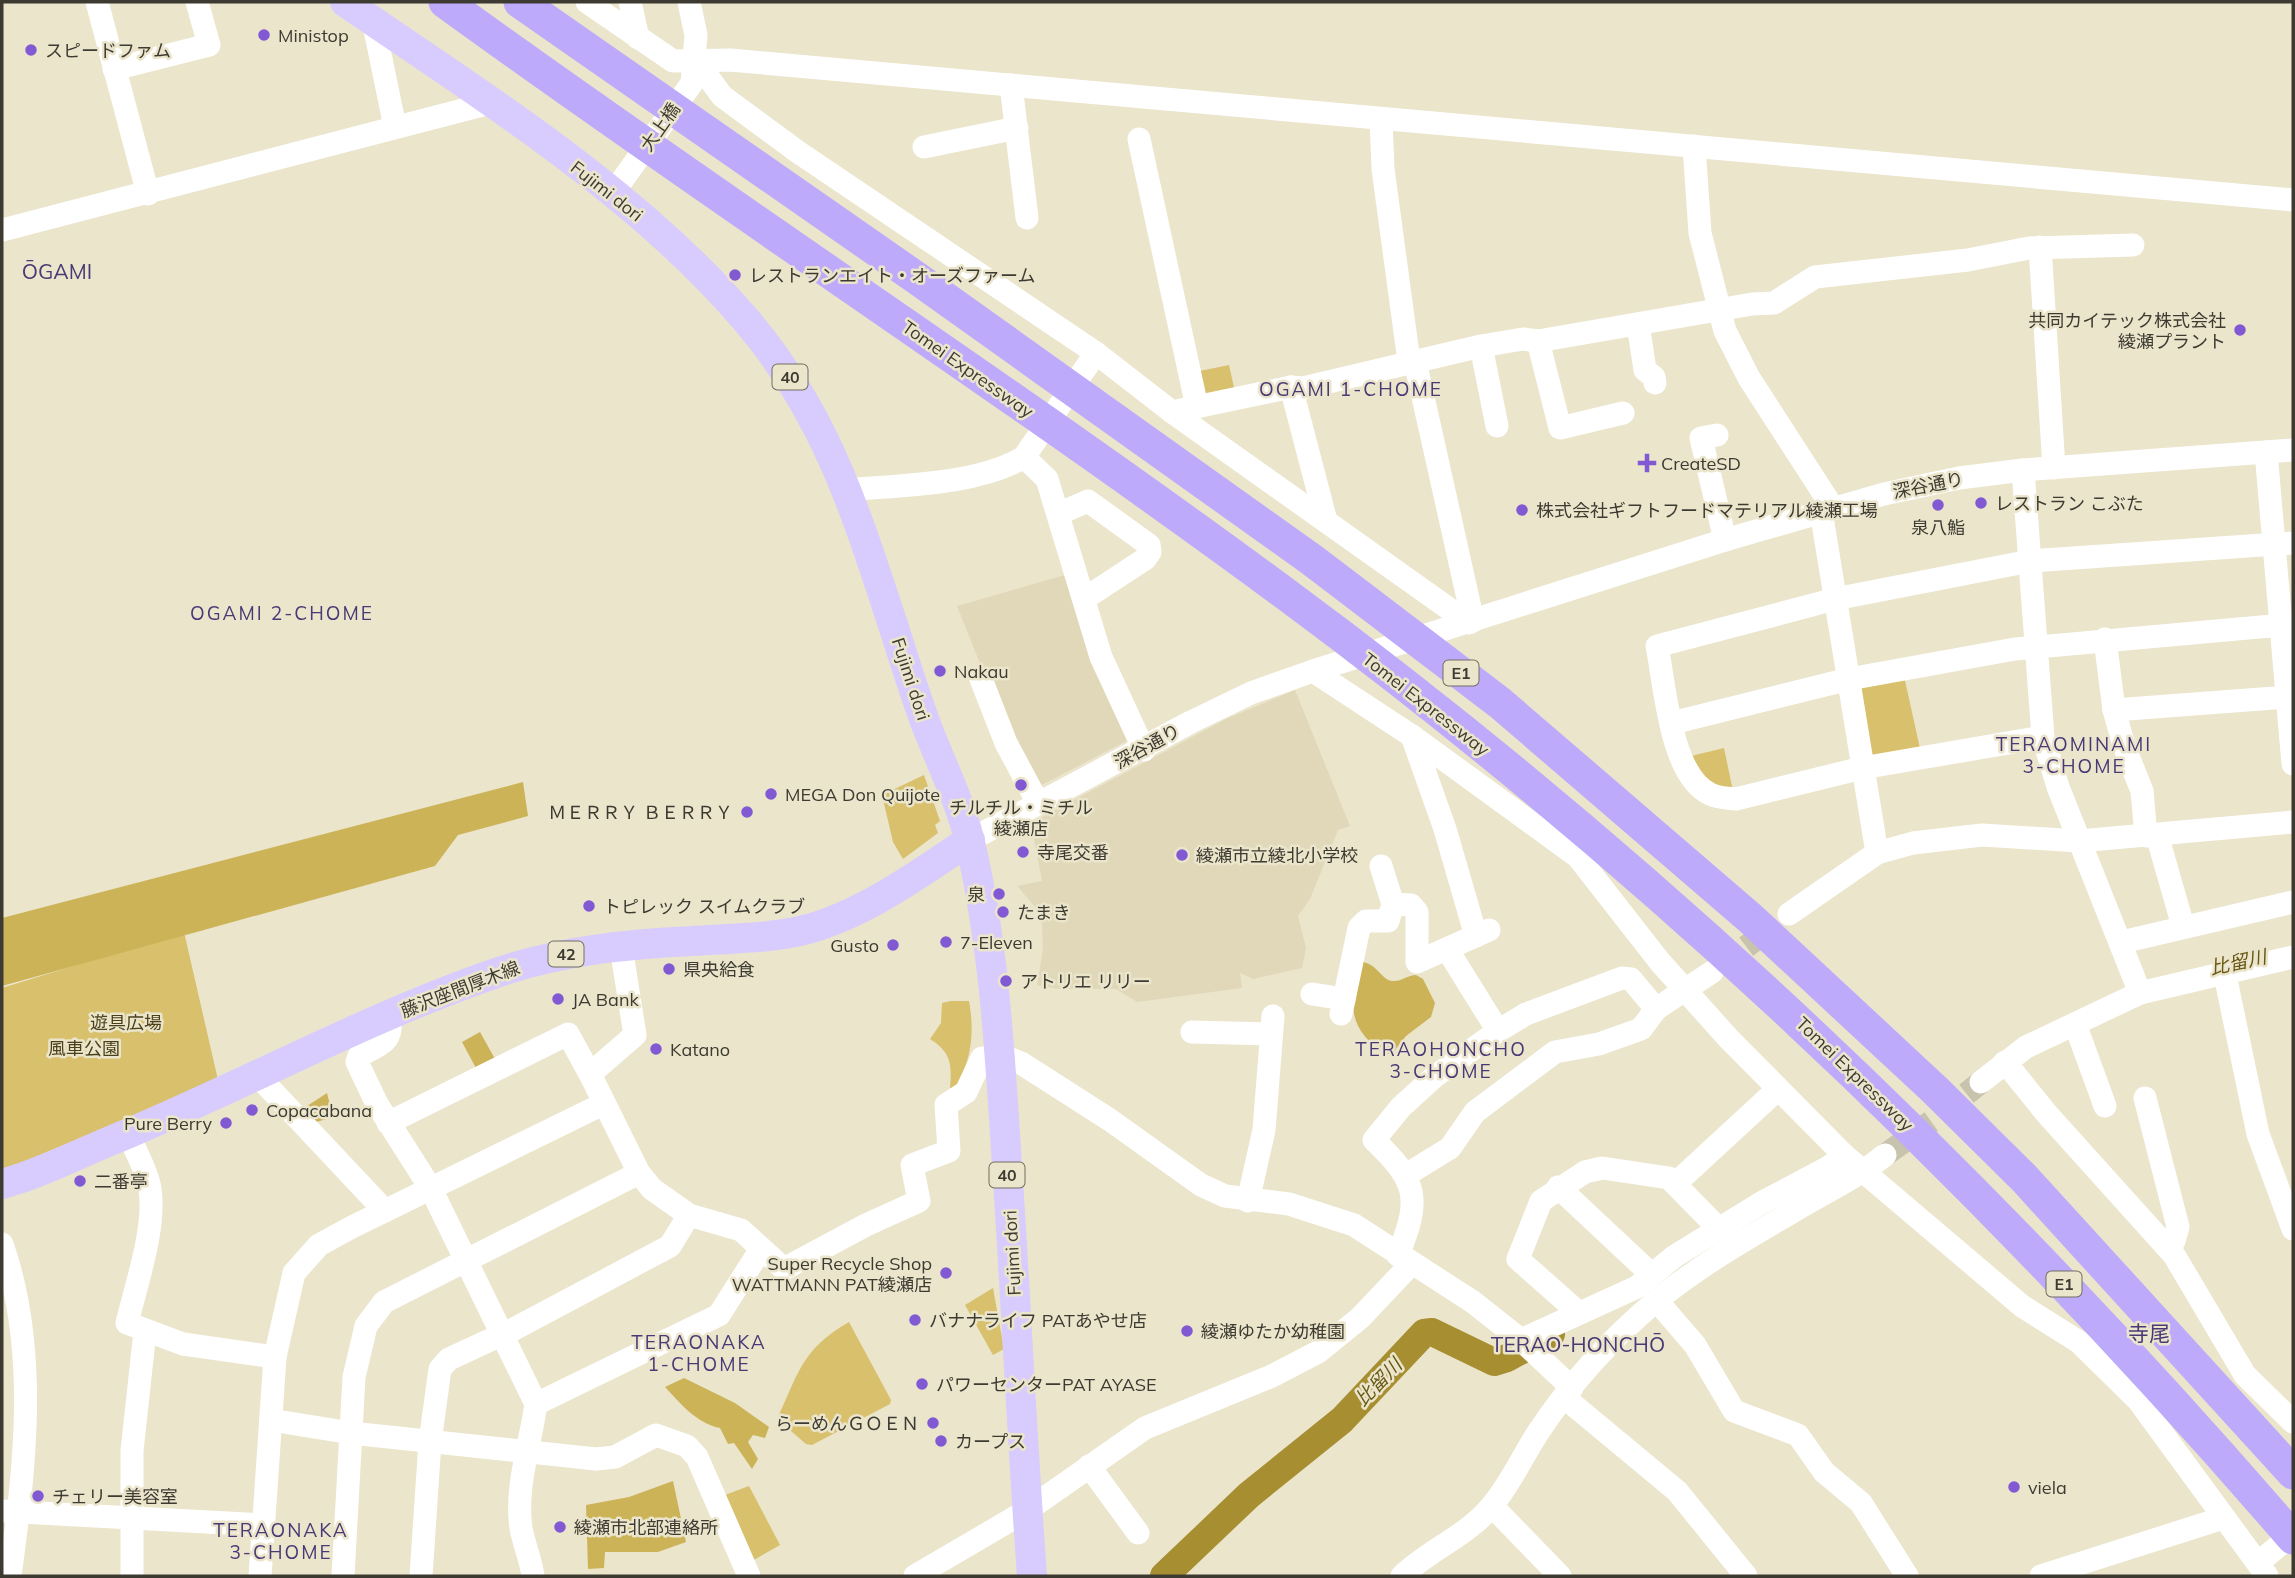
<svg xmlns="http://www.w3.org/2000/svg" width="2295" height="1578" font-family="Mulish,'Noto Sans JP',sans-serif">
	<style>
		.built { fill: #e1d8b9 }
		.green { fill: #d8c06c }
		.forest { fill: #ccb358 }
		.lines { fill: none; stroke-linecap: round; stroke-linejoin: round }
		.river { stroke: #a68e31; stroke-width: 28 }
		.minor-tunnel { stroke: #c8c3ad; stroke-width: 23; stroke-dasharray: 23 11; stroke-linecap: butt }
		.minor { stroke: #fff; stroke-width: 23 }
		.major { stroke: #d7ccfd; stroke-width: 30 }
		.highway { stroke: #bdaafb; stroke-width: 33 }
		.poi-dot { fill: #8059d3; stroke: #ebe5cc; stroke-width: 2.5 }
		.labels { text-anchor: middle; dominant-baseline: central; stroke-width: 5; stroke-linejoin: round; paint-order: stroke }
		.shield { fill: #ebe5cc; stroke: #716e60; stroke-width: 2 }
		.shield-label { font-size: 16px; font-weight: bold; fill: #3d3b31 }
		.poi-label { font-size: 18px; fill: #3d3b31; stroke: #ebe5cc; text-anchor: start }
		.street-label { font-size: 18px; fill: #3d3b31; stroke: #ebe5cc }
		.park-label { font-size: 18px; fill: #4a3f19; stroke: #ebe5cc }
		.neighbourhood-label { font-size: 19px; letter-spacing: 2px; fill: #4a3975; stroke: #ebe5cc }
		.water-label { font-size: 19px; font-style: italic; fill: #685712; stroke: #ebe5cc }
		.quarter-label { font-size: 21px; fill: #4a3975; stroke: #ebe5cc }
	</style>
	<rect width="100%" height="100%" fill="#ebe5cc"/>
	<g class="built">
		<polygon points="1072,573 1134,737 1036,788 1013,746 957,606"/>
		<polygon points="1295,690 1350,826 1338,830 1310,899 1298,916 1306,948 1302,968 1253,979 1240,973 1242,988 1137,1002 1116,989 1058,989 1037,985 1043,949 1042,924 1036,908 1017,886 1042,881 1031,823 1226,719"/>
	</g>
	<g class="green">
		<polygon points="1229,365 1235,392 1200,399 1195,372"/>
		<polygon points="1904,676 1921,753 1873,760 1859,690 1862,684"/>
		<polygon points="1724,748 1733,791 1714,787 1687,757"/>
		<polygon points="924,775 940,821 935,825 938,833 903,859 893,842 882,795"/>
		<polygon points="184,932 218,1080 2,1171 2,988"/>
		<path d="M951,1001H969C975,1035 971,1058 956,1089L950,1088C952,1064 951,1052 930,1039L941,1023L942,1003Z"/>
		<polygon points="993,1288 1004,1349 993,1355 965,1305"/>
		<path d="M849,1322L891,1400L890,1404L812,1445L806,1444L777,1419C799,1372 802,1349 849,1322Z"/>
		<polygon points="749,1486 780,1545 752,1561 725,1495"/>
	</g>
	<g class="forest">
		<polygon points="523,782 528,816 458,835 435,866 2,986 2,918"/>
		<path d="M1358,961C1379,963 1380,980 1393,981C1400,982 1408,975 1416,975L1423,979L1435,1003L1431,1017L1406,1036L1392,1054H1386C1345,1028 1351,1003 1358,961Z"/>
		<polygon points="480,1032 495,1059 477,1070 462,1042"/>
		<polygon points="327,1093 333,1117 313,1123 301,1110"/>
		<path d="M684,1378L735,1403L769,1427L765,1438L753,1435L748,1442L758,1459L752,1469L734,1443L728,1444L720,1428C696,1423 680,1403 665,1387Z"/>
		<polygon points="673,1481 686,1542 658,1552 605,1552 604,1568 588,1569 586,1505 629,1497"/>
	</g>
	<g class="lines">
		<polyline class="river" points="1164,1576 1249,1495 1342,1420 1424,1333 1432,1332 1494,1362 1507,1358 1551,1334"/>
		<g class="minor-tunnel">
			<polyline points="1719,967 1775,925"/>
			<polyline points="1885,1155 1935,1119 1981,1082"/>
		</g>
		<g class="minor">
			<polyline points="97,2 148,194"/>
			<polyline points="587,2 673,61 730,60 2293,200"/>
			<polyline points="630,2 638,38"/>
			<polyline points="373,20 395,127"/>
			<polyline points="695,59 722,96 798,152 1096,353 1172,412 1469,623"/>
			<polyline points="114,69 209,45 197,2"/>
			<polyline points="1011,85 1027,218"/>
			<polyline points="1381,119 1383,169 1408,354 1415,361 1473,621"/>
			<polyline points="1139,139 1197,407"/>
			<polyline points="1694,146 1700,233 1725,331 1749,378 1833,508"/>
			<polyline points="924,147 1017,128"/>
			<polyline points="613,193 692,83 696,35 689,2"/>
			<polyline points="2,230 490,103"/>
			<polyline points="2040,247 2054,468"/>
			<polyline points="1638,324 1645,370 1654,377 1655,383"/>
			<polyline points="1538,341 1560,428 1623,413"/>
			<polyline points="1481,346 1497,426"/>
			<polyline points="1291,387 1326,521"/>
			<polyline points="1172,412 1291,387 1303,388 1481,346 1523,339 1538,341 1752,304 1774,303 1815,277 1968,260 2029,248 2133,245"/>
			<polyline points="1717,435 1701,438 1725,540"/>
			<polyline points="2266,452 2293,764"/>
			<polyline points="1024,457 1047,479 1101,657 1144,750"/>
			<polyline points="2023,470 2043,737 2058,787 2140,993"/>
			<path d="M847,490C901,485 978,485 1024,457L1096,353"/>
			<polyline points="1821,511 1877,853"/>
			<polyline points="1058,514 1088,501 1149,545 1150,552 1145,559 1084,599"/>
			<polyline points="2105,639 2114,710 2124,746 2142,791 2146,836"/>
			<polyline points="1313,671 1412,736 1578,857 1660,962 1729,1039 1844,1155 2022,1306 2079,1342 2138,1400 2267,1576"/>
			<polyline points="981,679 1006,743 1038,803"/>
			<polyline points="2114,710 2288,697"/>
			<polyline points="1672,723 1849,679 2015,649 2293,624"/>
			<polyline points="1412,736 1445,829 1476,936"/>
			<path d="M2043,737L1862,768L1736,799C1728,798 1718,798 1710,794C1670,775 1665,685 1657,646L1835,599L2030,561L2293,543"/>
			<polyline points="2157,835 2183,926"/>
			<polyline points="970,840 1191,722 1251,693 1313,671 1725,540 1884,494 1959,478 2023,470 2293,450"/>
			<polyline points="1381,866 1393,904 1411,905 1417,912 1417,962 1489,930"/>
			<polyline points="1789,914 1877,853 1913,843 1982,835 2079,841 2293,822"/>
			<polyline points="2122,942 2293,902"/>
			<polyline points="621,947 635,1035 590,1074 639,1173 652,1189 689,1215 741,1230 784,1269 866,1225 919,1201 912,1165 949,1151 946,1105 966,1092 982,1058 1000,1055 1021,1063 1110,1120 1201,1185 1225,1196 1289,1204 1354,1225 1473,1302 1521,1340 1572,1388"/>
			<polyline points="1447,949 1498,1031"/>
			<polyline points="2225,975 2258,1134 2293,1229"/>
			<polyline points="1312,994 1344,999"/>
			<polyline points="1341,1014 1359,928 1366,921 1388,921 1393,904"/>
			<path d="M389,1016C395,1043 379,1044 359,1056L357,1062L377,1104L431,1189L536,1404C530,1446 515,1486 521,1528C524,1545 531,1560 533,1576"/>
			<polyline points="2075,1024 2105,1106"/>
			<polyline points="1192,1032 1271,1034"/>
			<polyline points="2005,1062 2047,1114 2174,1255 2245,1375 2293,1422"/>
			<polyline points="258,1076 385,1211"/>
			<polyline points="1981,1082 2026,1047 2140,993 2293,957"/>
			<polyline points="2145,1098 2178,1227 2174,1241 2166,1246"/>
			<polyline points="388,1123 568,1034 590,1074"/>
			<path d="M128,1134C135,1150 145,1167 149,1184C158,1222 136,1285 127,1323L183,1344L275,1357"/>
			<polyline points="1406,1175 1450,1148 1475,1112 1555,1052 1599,1044 1641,1029 1656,1009"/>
			<polyline points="1675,1184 1778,1089"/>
			<polyline points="1558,1187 1652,1275"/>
			<polyline points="1248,1201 1264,1130 1273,1016"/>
			<path d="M2,1244C39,1351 25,1466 10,1576"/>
			<path d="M1398,1255C1421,1199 1418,1182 1374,1140L1401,1107L1434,1077L1498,1031L1526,1014L1622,978L1631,979L1656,1009L1712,972"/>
			<polyline points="1657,1301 1695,1345 1734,1411 1798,1435 1824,1472 1861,1503 1907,1576"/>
			<polyline points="1579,1313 1518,1259 1541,1201 1585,1172 1602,1168 1669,1178 1719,1229"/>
			<polyline points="1521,1340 1637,1287 1675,1256 1761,1203 1829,1167 1844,1155"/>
			<polyline points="1565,1398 1677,1491 1746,1576"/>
			<polyline points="536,1404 719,1315 761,1249"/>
			<polyline points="271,1420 351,1433 596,1459 615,1457 656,1435 687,1446 697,1457 749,1576"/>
			<polyline points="1089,1466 1138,1533"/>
			<polyline points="1492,1506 1560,1576"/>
			<polyline points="2,1511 263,1525"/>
			<polyline points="2258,1563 2293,1534"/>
			<polyline points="132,1576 132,1451 145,1331"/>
			<polyline points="260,1576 275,1357 294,1273 319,1245 352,1227 603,1104"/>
			<polyline points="343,1576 354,1377 366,1326 384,1302 639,1173"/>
			<polyline points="421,1576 430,1442 440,1369 449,1359 514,1329 670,1246 689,1215"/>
			<polyline points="915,1576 1026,1511 1145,1428 1272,1376 1318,1352 1360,1318 1411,1264"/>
			<path d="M1402,1576C1429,1550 1465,1537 1490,1508C1510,1485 1522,1457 1539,1431C1571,1383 1612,1338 1656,1301C1699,1266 1747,1238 1794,1211C1825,1192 1857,1178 1885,1155"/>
			<polyline points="2041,1576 2223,1518"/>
		</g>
		<g class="major">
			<path d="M345,2C483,97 637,192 746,320C827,414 857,516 895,631C905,663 915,695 927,727C942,766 962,805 971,847C995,951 1000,1058 1007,1165C1016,1302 1022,1439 1032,1576"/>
			<path d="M2,1184C39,1174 74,1156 110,1141C239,1088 367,1017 499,972C561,951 626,944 692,941C730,938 771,939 808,929C866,913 920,873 970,840"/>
		</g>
		<g class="highway">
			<path d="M445,2C723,204 1011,391 1287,595C1659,870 1992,1189 2293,1538"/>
			<polyline points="520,2 918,279 1312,560 1500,703 1750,918 1935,1090 2024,1178 2293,1473"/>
		</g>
	</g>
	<g class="poi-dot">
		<circle cx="264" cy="35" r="7"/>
		<circle cx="31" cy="50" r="7"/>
		<circle cx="735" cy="275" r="7"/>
		<circle cx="2240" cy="330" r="7"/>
		<path d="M1643.5 452.5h7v7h7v7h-7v7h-7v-7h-7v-7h7z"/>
		<circle cx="1981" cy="503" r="7"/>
		<circle cx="1938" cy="505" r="7"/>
		<circle cx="1522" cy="510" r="7"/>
		<circle cx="940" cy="671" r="7"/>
		<circle cx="1021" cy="785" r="7"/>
		<circle cx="771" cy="794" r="7"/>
		<circle cx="747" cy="812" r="7"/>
		<circle cx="1023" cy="852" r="7"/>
		<circle cx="1182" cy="855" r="7"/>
		<circle cx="999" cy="894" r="7"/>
		<circle cx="589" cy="906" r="7"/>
		<circle cx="1003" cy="912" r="7"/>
		<circle cx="946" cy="942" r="7"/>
		<circle cx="893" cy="945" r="7"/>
		<circle cx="669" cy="969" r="7"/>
		<circle cx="1006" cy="981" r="7"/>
		<circle cx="558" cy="999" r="7"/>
		<circle cx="656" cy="1049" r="7"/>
		<circle cx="252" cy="1110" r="7"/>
		<circle cx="226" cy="1123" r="7"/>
		<circle cx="80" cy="1181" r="7"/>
		<circle cx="946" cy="1273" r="7"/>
		<circle cx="915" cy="1320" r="7"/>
		<circle cx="1187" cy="1331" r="7"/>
		<circle cx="922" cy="1384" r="7"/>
		<circle cx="933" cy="1423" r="7"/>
		<circle cx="941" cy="1441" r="7"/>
		<circle cx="2014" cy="1487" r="7"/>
		<circle cx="38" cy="1496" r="7"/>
		<circle cx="560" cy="1527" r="7"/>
	</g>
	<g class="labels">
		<g class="shield">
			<rect x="772.5" y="364.5" width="35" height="25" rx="5"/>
			<rect x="1443.5" y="660.5" width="35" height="25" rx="5"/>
			<rect x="548.5" y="941.5" width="35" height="25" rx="5"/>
			<rect x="989.5" y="1162.5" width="35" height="25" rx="5"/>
			<rect x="2046.5" y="1271.5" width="35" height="25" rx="5"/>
		</g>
		<g class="shield-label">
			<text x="790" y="377">40</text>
			<text x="1461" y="673">E1</text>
			<text x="566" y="954">42</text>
			<text x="1007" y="1175">40</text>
			<text x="2064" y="1284">E1</text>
		</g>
		<g class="poi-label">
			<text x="278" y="35">Ministop</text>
			<text x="45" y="50">スピードファム</text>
			<text x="749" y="275">レストランエイト・オーズファーム</text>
			<text x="2226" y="320" text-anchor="end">共同カイテック株式会社<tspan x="2226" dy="21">綾瀬プラント</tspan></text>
			<text x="1661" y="463">CreateSD</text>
			<text x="1995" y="503">レストラン こぶた</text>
			<text x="1536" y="510">株式会社ギフトフードマテリアル綾瀬工場</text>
			<text x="1938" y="527" text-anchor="middle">泉八鮨</text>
			<text x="954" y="671">Nakau</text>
			<text x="785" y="794">MEGA Don Quijote</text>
			<text x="1021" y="807" text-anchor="middle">チルチル・ミチル<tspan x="1021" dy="21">綾瀬店</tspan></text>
			<text x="733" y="812" text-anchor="end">ＭＥＲＲＹ ＢＥＲＲＹ</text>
			<text x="1037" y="852">寺尾交番</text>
			<text x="1196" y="855">綾瀬市立綾北小学校</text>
			<text x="985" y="894" text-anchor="end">泉</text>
			<text x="603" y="906">トピレック スイムクラブ</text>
			<text x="1017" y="912">たまき</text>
			<text x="960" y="942">7-Eleven</text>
			<text x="879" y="945" text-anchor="end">Gusto</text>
			<text x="683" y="969">県央給食</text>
			<text x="1020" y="981">アトリエ リリー</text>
			<text x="572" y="999">JA Bank</text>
			<text x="670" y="1049">Katano</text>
			<text x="266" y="1110">Copacabana</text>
			<text x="212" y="1123" text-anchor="end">Pure Berry</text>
			<text x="94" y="1181">二番亭</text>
			<text x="932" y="1263" text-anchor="end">Super Recycle Shop<tspan x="932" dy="21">WATTMANN PAT綾瀬店</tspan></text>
			<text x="929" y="1320">バナナライフ PATあやせ店</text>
			<text x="1201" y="1331">綾瀬ゆたか幼稚園</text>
			<text x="936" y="1384">パワーセンターPAT AYASE</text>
			<text x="919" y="1423" text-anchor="end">らーめんＧＯＥＮ</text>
			<text x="955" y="1441">カープス</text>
			<text x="2028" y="1487">viela</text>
			<text x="52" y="1496">チェリー美容室</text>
			<text x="574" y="1527">綾瀬市北部連絡所</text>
		</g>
		<g class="street-label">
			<text transform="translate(660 127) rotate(-55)">大上橋</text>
			<text transform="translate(607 191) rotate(38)">Fujimi dori</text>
			<text transform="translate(968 369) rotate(35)">Tomei Expressway</text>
			<text transform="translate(1928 485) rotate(-11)">深谷通り</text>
			<text transform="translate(911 679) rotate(72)">Fujimi dori</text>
			<text transform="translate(1426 704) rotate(38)">Tomei Expressway</text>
			<text transform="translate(1147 746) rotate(-29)">深谷通り</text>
			<text transform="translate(460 989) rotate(-21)">藤沢座間厚木線</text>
			<text transform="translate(1855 1074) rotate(44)">Tomei Expressway</text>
			<text transform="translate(1012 1253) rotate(-93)">Fujimi dori</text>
		</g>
		<g class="park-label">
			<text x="126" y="1022">遊具広場</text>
			<text x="84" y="1048">風車公園</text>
		</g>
		<g class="neighbourhood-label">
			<text x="1351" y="389">OGAMI 1-CHOME</text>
			<text x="282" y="613">OGAMI 2-CHOME</text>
			<text x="2074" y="744">TERAOMINAMI<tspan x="2074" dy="22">3-CHOME</tspan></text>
			<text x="1441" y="1049">TERAOHONCHO<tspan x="1441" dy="22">3-CHOME</tspan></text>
			<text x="699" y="1342">TERAONAKA<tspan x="699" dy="22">1-CHOME</tspan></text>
			<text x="281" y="1530">TERAONAKA<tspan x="281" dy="22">3-CHOME</tspan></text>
		</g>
		<g class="water-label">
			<text transform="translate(2238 962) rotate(-12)">比留川</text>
			<text transform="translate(1378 1382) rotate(-46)">比留川</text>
		</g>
		<g class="quarter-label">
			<text x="57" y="271">ŌGAMI</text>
			<text x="2149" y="1333">寺尾</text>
			<text x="1578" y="1344">TERAO-HONCHŌ</text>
		</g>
	</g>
	<rect width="2295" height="1578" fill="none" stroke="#3d3b31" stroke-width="7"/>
</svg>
